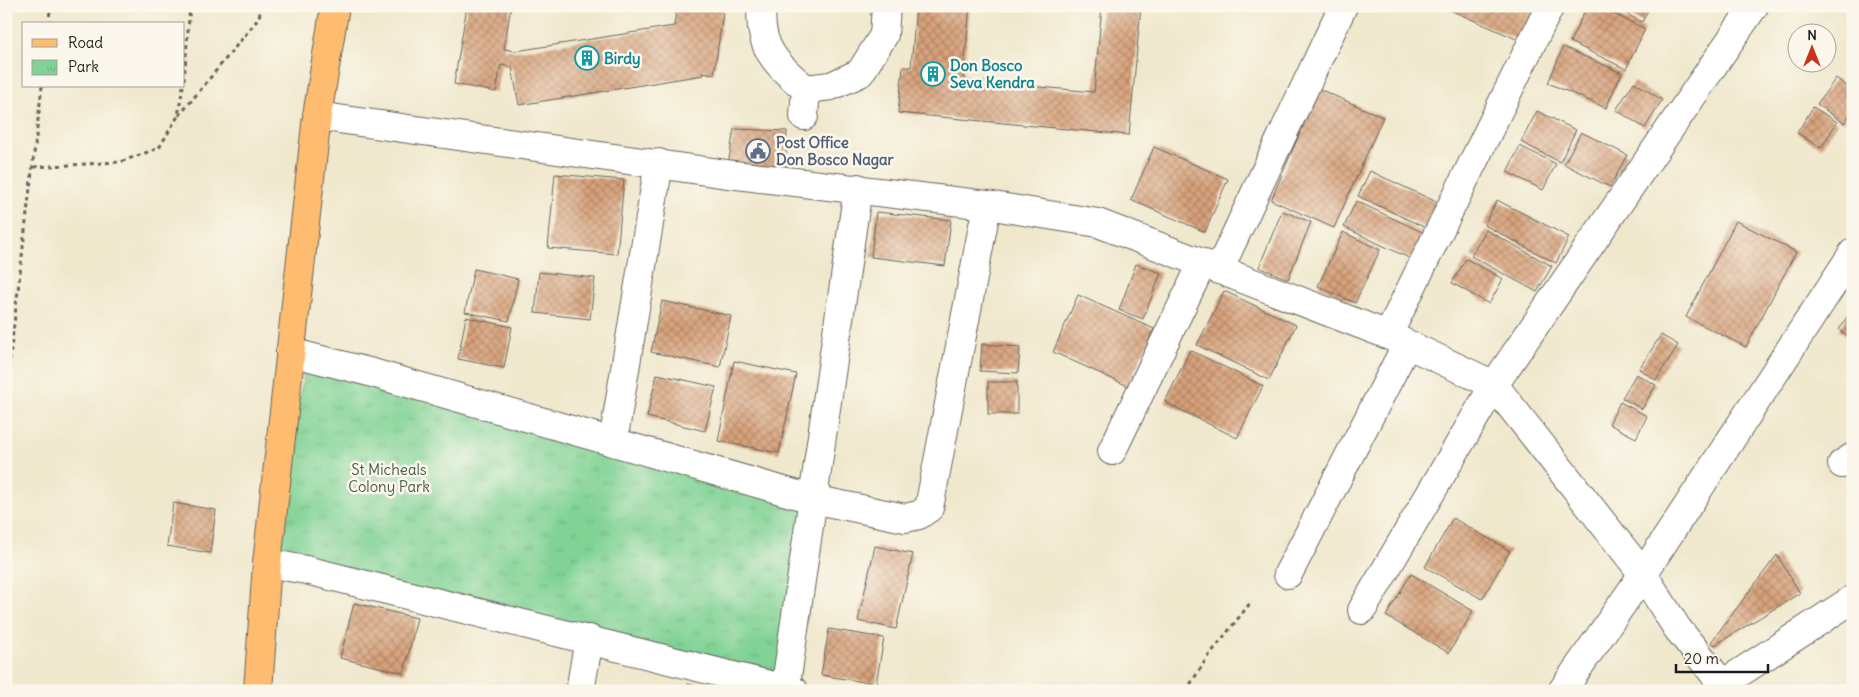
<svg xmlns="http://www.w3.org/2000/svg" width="1859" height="697" font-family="Delius,sans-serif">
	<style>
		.park { fill: url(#park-tufts); stroke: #4e7858 }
		.building { fill: url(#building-cross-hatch) }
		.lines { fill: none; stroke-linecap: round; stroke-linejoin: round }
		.minor-casing { stroke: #66635a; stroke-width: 30 }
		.major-casing { stroke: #66635a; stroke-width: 30 }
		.path { stroke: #66635a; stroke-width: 3; stroke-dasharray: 4 4; stroke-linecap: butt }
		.minor { stroke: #fff; stroke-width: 28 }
		.major { stroke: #febc70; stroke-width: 28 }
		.labels { text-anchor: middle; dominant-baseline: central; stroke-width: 5; stroke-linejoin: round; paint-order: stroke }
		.culture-label { font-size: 15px; font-weight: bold; fill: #0d838f; stroke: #fbf7ec; text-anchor: start }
		.service-label { font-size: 15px; font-weight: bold; fill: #4e5e75; stroke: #fbf7ec; text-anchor: start }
		.park-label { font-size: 15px; fill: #3f5c46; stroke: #fbf7ec }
	</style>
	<defs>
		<pattern id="park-tufts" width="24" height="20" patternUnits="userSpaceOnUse" patternTransform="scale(1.25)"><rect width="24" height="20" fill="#81d395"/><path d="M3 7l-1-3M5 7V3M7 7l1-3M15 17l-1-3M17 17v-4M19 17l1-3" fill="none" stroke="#6fb580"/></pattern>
		<pattern id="building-cross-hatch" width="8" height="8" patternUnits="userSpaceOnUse" patternTransform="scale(1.25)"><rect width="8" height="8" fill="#d8a27b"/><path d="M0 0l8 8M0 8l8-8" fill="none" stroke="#ae8364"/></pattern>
	</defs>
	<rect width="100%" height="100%" fill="#fbf7ec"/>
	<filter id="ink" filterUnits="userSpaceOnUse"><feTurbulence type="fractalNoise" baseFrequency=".02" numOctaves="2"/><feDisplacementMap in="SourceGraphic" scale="10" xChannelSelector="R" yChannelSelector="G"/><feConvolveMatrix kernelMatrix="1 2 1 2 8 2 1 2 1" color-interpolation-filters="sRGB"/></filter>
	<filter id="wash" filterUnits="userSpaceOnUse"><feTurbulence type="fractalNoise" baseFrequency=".0096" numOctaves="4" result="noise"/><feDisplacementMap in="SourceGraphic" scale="20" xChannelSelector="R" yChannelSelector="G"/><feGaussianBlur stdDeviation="1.12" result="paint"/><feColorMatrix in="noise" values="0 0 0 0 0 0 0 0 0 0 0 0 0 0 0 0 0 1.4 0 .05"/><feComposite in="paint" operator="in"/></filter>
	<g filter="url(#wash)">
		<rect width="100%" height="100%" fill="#f0e8cd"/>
		<polygon class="park" points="309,350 824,497 797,686 278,558 285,469"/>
		<g id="blocks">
			<g class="building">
				<polygon points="467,6 511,6 504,49 516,51 674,26 677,6 724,6 714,74 702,72 703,75 519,105 512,67 501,65 496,92 454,84"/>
				<polygon points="916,6 970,6 963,80 1094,92 1102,6 1141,6 1129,135 898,113 903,67 911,67"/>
				<polygon points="1449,6 1537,6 1521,41 1448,9"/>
				<polygon points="1587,6 1598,6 1645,29 1626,69 1570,42"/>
				<polygon points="1611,6 1650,6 1642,22"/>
				<polygon points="1563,47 1622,73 1606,108 1548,83"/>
				<polygon points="1836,78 1853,91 1853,110 1844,123 1817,104"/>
				<polygon points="1634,82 1662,100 1645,128 1616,110"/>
				<polygon points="1319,89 1383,117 1334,228 1271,200"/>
				<polygon points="1813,107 1837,122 1821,148 1797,133"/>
				<polygon points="1537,111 1576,130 1560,162 1521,142"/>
				<polygon points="734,129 787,131 785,179 727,171"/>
				<polygon points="1581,132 1627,155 1610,187 1564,164"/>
				<polygon points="1520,146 1556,164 1543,190 1507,172"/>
				<polygon points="1154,147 1228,179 1205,232 1131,200"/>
				<polygon points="1370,171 1441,204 1428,229 1358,196"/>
				<polygon points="555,174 624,180 617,254 548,248"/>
				<polygon points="1497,200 1569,237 1556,263 1484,225"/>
				<polygon points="1356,201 1424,233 1411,259 1344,227"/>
				<polygon points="1282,211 1311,222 1288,279 1259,267"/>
				<polygon points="876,212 951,220 945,266 871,257"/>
				<polygon points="1736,221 1796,252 1746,347 1686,317"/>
				<polygon points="1486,230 1552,266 1537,292 1471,256"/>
				<polygon points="1343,232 1380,250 1355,303 1318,286"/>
				<polygon points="1466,259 1503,279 1489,304 1452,283"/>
				<polygon points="1136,264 1161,273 1143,319 1119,310"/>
				<polygon points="474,269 518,279 509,321 465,312"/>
				<polygon points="539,272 595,278 590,319 535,313"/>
				<polygon points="1224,291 1296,325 1269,380 1197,345"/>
				<polygon points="1078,295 1154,329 1128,386 1053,352"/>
				<polygon points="662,301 731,316 720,367 651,352"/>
				<polygon points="1853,307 1853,339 1839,330"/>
				<polygon points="466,317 512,327 504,368 458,359"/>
				<polygon points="1661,335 1678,345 1656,380 1639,369"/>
				<polygon points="982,344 1020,347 1018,373 980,371"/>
				<polygon points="1190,350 1263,386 1237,438 1165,402"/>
				<polygon points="734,361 796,374 779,453 718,441"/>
				<polygon points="657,374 716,387 705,431 647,417"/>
				<polygon points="1636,374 1656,385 1642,409 1622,398"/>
				<rect x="988" y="382" width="29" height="32"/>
				<polygon points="1620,402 1647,416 1636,438 1609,424"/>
				<polygon points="173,503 216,510 210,553 167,546"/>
				<polygon points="1453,518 1510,551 1482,599 1425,567"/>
				<polygon points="875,546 913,554 896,629 858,621"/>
				<polygon points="1777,555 1800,593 1715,645 1711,642"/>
				<polygon points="1411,574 1473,611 1449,653 1386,616"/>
				<polygon points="354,603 417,618 404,673 340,658"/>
				<polygon points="829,629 884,638 876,684 821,675"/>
				<polygon points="688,684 712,690 712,691 686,691"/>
			</g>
		</g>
	</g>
	<g filter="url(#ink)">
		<use href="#blocks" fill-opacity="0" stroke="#66635a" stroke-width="1"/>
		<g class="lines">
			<g class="minor-casing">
				<g id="minor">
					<path d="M762,6C757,46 777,66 806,89"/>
					<polyline points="317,116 727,174 987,205 1098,223 1388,335 1494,385 1643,574 1677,628 1728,691"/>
					<polyline points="804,116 806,89 831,86 860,73 884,35 886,6"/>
					<polyline points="1219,270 1343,6"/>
					<polyline points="1388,335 1550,6"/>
					<polyline points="290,352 369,372 812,499 905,518 919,515 929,508 987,205"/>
					<polyline points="613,442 659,163"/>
					<polyline points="1112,451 1202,264"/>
					<polyline points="1842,464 1853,457"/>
					<polyline points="267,563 306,570 794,691"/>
					<polyline points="1288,574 1407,344"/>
					<polyline points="1362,610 1494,385 1754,6"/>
					<polyline points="1724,683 1853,599"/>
					<polyline points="580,691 589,639"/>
					<polyline points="785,691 858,188"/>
					<polyline points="1562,691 1643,574 1853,253"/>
				</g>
			</g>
			<g class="major-casing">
				<polyline id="major" points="258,691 267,563 317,116 335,6"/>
			</g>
			<g class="path">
				<polyline points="49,24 50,6"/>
				<polyline points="184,80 190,6"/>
				<polyline points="179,116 259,18 261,6"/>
				<polyline points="34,167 120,162 159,148 178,116 183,86"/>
				<polyline points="6,392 42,86"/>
				<polyline points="1186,691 1207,658 1251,602"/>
			</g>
			<use href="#minor" class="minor"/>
			<use href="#major" class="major"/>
		</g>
	</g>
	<defs>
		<g id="building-ring" transform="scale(1.25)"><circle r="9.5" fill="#fbf7ec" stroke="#0f9aa8" stroke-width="1.5"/><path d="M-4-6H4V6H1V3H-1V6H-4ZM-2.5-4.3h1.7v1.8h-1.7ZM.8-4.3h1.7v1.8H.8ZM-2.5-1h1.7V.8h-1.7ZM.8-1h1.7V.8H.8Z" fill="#0f9aa8"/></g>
		<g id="civic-ring" transform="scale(1.25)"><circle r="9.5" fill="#fbf7ec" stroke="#5c6f8a" stroke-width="1.5"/><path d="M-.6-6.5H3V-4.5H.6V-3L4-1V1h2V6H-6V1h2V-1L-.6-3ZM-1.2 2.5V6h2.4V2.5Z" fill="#5c6f8a"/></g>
	</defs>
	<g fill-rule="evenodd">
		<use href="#building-ring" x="587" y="58"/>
		<use href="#building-ring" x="933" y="74"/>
		<use href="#civic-ring" x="758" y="151"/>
	</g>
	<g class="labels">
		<g class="culture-label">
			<text x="604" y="58">Birdy</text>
			<text x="950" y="65">Don Bosco<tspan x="950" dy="17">Seva Kendra</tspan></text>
		</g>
		<g class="service-label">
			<text x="776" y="142">Post Office<tspan x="776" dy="17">Don Bosco Nagar</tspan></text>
		</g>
		<g class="park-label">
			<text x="389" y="469">St Micheals<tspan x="389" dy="17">Colony Park</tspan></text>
		</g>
	</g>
	<rect width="1859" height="697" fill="none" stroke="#fbf7ec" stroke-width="25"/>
	<rect x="22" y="22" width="162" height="65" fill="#fbf7ec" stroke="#a29f99"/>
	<rect x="32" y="39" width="25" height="8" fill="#febc70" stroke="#a29f99"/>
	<text x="68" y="48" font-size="15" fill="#1c1c1c">Road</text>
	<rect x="32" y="60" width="25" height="15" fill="url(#park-tufts)" stroke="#a29f99"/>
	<text x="68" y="72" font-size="15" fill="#1c1c1c">Park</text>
	<g transform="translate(1812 48)"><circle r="24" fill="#fbf7ec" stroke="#a29f99"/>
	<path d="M0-4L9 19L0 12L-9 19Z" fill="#c8321e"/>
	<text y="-8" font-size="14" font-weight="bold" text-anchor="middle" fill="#1c1c1c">N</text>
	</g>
	<path d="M1676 664v8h92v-8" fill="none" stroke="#1c1c1c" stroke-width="2.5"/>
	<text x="1684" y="664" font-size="15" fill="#1c1c1c" stroke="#fbf7ec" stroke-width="4" paint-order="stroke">20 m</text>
</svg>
